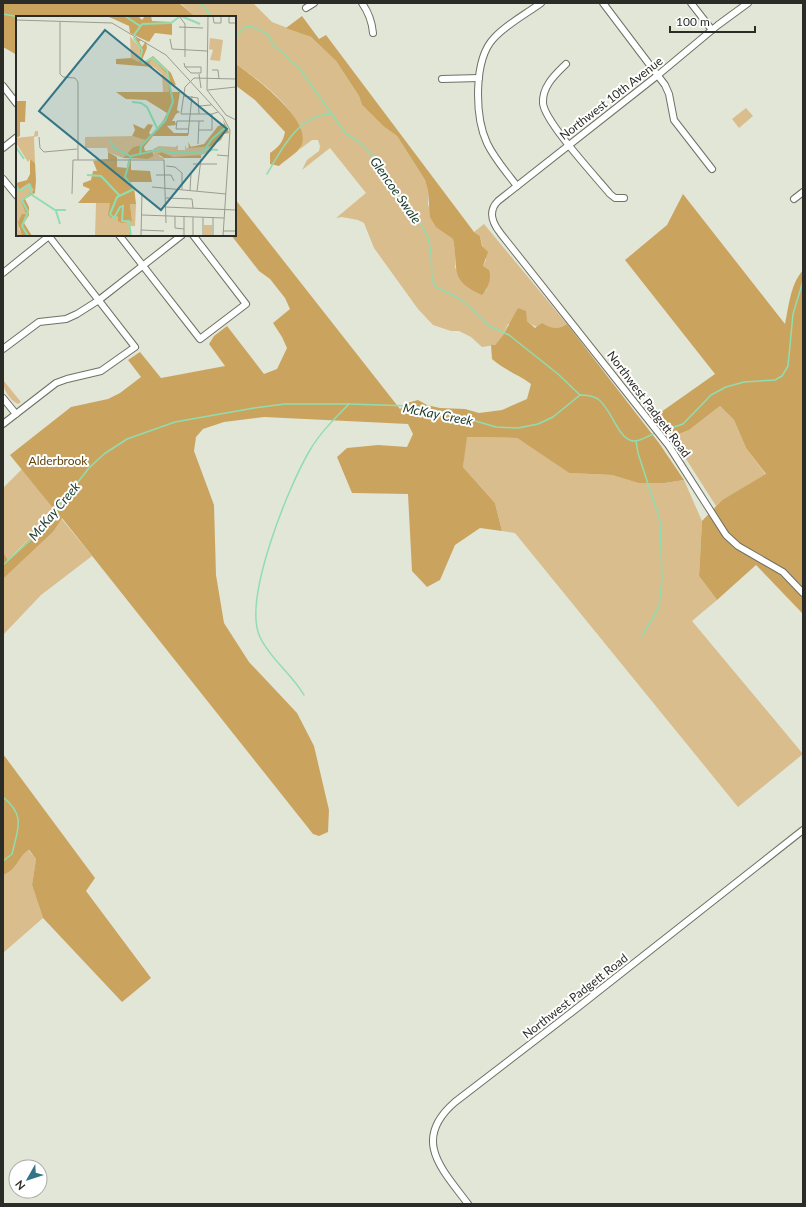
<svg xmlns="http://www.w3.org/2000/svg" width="806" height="1207" font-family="Lato,sans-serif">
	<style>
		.green { fill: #d9bd8d }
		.forest { fill: #caa45f }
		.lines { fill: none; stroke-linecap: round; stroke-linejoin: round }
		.stream { stroke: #90ddb1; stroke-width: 1.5 }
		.minor-casing { stroke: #6e7265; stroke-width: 8 }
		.minor { stroke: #fff; stroke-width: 6 }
		.labels { text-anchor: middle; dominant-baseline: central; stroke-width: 4; stroke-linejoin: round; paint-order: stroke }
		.street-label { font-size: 12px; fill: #2b2c27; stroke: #fff }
		.park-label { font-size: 12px; fill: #5f440d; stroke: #fff }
		.water-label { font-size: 13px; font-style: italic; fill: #193a28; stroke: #fff }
		.inset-river { fill: none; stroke: #90ddb1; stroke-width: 2 }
		.inset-road { fill: none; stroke: #999c91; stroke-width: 1 }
		.view { fill: #327586; fill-opacity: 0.15; stroke: #327586; stroke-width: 2 }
		.inset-edge { fill: none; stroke: #2b2c27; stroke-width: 2 }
	</style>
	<rect width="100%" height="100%" fill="#e2e6d7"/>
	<g class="green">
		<path d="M180,3H253L272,22L311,37L336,61L359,96L362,105L383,126L397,136L425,180L428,191V205L445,233L453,239L455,252V268L486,291L488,283L483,266L486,260L480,236L474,232L484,224L567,324C553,332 539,331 527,321L508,324L503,335L495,345L482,347L471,337L459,331H451L433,325L418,309L374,248L364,223L358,220L342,217L336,218L366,193L330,148L302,170L307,160L319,151L320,146L318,140H312L300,149C311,116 258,80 235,63V17H196Z"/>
		<polygon points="746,108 753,116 739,128 732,119"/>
		<path d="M3,380L21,402L18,404C9,400 3,389 3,380Z"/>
		<polygon points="720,406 734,420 746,448 766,475 722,500 716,506 672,437 689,430"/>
		<polygon points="466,437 517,438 569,473 612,475 638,483 665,483 684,480 702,521 699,576 717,600 692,621 803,754 738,807 515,533 502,531 495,503 463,467"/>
		<polygon points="22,469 56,512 7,561 3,552 3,488"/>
		<polygon points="61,518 92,556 41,595 3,635 3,579 53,532"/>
		<path d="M28,850L36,859L32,885L43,918L3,953V875C13,871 20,861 24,851Z"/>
	</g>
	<g class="forest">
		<polygon points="3,3 179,3 196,17 17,17 17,55 3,47"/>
		<path d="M302,16L319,39L326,35L474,232L480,236L482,246L488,252L483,266L489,270C492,279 488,288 482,295C448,280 459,269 453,239L436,227L430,217L428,191L425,180L397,136L383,126L362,105L359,96L336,61L311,37L286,28Z"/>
		<path d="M235,63C252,76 317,122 300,148C297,153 284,161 279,166L270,164V153C279,147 283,142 285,132L255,100L235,85Z"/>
		<path d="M683,194L785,324C789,306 790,285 803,270V614L756,565L717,600L699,576L702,521L722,500L766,474L746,448L734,420L720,406L689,430L672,437L654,417L715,374L625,260L667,225Z"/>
		<path d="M235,199L400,409L407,403L418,400L427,405L440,408L465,409L479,413L502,410L527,399L531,384C518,374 504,370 492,359L491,345H495L503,335L518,308L526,311L527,321L535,328L542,323C552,329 557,330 567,324L659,443L684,480L665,483H638L612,475L569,473L517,438L467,437L463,467L495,503L502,531L480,528L455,545L440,580L427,587L412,571L408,494L352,493L337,457L347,448L378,445L407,447L413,434L408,424L264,417L224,422L203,429L196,437L194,451L214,505L216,575L224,623L249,662L297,713L314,746L329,810L328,832L319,836L313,834L62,518L53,532L3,579V552L8,561L56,512L10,455L71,407L108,399L120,393L141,377L128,360L140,352L161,378L225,366L209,344L214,336L227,326L264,374L277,369L287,348L282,337L273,323L290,309L285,298L270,279L259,271L231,235H235Z"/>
		<path d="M3,754L95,878L86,891L151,978L122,1002L43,918L32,885L36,859L29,850C20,853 18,870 3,875Z"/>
	</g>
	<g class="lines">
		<g class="stream">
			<polyline points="201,3 211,17"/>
			<polyline points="3,14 20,17"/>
			<polyline points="235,37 246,26 253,27 269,35 272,43 277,48 299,68 346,134 358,141 378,161 398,197 419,221 428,237 431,252 432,281 436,287 457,297 471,308 489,326 509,335 558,374 580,395"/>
			<path d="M267,174C281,150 299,114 331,114"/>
			<polyline points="659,432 683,424 711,395 726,387 744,382 775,380 782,376 788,366 793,314 803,281"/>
			<polyline points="636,441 638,453 660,521 662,579 659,607 642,636"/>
			<path d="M3,565L36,535L89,468L104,454L127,439L175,422L254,408L285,404H349L412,406L448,413L496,427L518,428L538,424L553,417L580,395C586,395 593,396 598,399C611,408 618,439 633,441C641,442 648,435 656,433"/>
			<path d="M304,695C292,674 270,659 260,637C242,600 289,485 310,450C320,433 335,418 349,404"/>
			<path d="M3,797C26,816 18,828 12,854L3,861"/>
		</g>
		<g class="minor-casing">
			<g id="minor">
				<path d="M362,3C369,13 372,21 373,33"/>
				<polyline points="603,3 665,85 669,94 674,120 712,169"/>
				<polyline points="691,3 712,30"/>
				<path d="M748,3L718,25L658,75L498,201C487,212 493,224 501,234L669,446L726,535L738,546L783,572L803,593"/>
				<polyline points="306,8 314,3"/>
				<path d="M566,64C556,74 542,86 543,103C544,121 596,177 610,194L615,198H624"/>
				<polyline points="442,79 479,78"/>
				<polyline points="3,86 17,104"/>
				<polyline points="3,148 17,137"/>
				<polyline points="3,179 17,196"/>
				<path d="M517,186C507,173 494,158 487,143C475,117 473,60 494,38C507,24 526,14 541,3"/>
				<polyline points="794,199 803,192"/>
				<polyline points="119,235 200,339 246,304 193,235"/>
				<polyline points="3,273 49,236"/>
				<polyline points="3,349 39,322 66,319 77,314 99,300 182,235"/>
				<polyline points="3,398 16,414"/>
				<polyline points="3,424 56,383 67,379 101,371 135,347 48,235"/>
				<path d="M468,1204C442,1169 411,1140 455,1102L572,1012L803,830"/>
			</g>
		</g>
		<use href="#minor" class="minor"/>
	</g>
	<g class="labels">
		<g class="street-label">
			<text transform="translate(611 98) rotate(-38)">Northwest 10th Avenue</text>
			<text transform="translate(649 404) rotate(53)">Northwest Padgett Road</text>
			<text transform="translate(575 996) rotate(-38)">Northwest Padgett Road</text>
		</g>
		<g class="park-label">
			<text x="58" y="460">Alderbrook</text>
		</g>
		<g class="water-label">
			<text transform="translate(396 190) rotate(55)">Glencoe Swale</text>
			<text transform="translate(438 414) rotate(11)">McKay Creek</text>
			<text transform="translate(54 511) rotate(-50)">McKay Creek</text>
		</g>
	</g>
	<g transform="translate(16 16)">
		<rect width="220" height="220" fill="#e2e6d7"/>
		<path d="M114,20L124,32L123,46L115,42ZM194,22L207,24L204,45L194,44L197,34L193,33ZM137,43L151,57L154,76H147L146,58L133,47ZM19,115H22V120L18,121L19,147L14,143L12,146L0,127V122L18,120ZM116,120L129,124L125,129L117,131L107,142L92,136L91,132H69V121ZM162,129V134H169V129L171,133L172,131L191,129L196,130V135L177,142L158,141L144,136L143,140L149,143H132L138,140L137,133L143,130L159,131ZM13,167L18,171V176L5,185L10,198L3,213L7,219L0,220V169L4,174ZM80,187H103L116,205L114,188H120L119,210H114L115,220H79ZM188,209H196V220H188Z" fill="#d9bd8d"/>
		<path d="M91,0H122L126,4L129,0H135L136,5L156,6V19L139,17L133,26L114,17L113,10ZM117,21L125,24L123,26L126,31L130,25L131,32L126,44L128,46L137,40L155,57L160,69L154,68L155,76H164L161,94L164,96L160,98L156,105H159L160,109L151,110L158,117H172V120H137L128,131L129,135L136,134L138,140L132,143L107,142L117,131L125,129L129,124L116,120L119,114L117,108L128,113L132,108L137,109L133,117L135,119L147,105L151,97L130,84L110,83L100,76H153L152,59L137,43L133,47L137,51L100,48V43L115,42L123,46L124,32ZM0,85H10L9,106H4V120L0,122ZM207,104L212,113L213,117L208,118L205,124L196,130L173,132L172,126L175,131L188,128L202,110L208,108ZM92,136L101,141V151L111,152L112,145H115V154L134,155L136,166H114L118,171L120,188H114L116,205L106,207L102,205V200L95,202L92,199L94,187H62L74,173L67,170V167L75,164L77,155H81L77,145L92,143ZM145,136L158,141L185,139V142H148L142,138ZM14,143L19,147L20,164L19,177L9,183L13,191V199L8,207L16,220H6L2,206L6,198H10L5,185L18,174L13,167L3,174L0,167L11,164L14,158Z" fill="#caa45f"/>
		<path class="inset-river" d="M109,0L124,10M165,0L184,8M126,8L155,7L163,1M118,19L126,8M118,22L126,34L124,44L127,47L137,42L151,55L157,86L149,105L125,130L124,138M116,86L125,87L131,91L142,114M94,125L98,132L114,140M0,131L8,143M189,133L202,134M71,159L85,160L103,179M0,170L4,175L14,169L16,178M16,179L39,194H50M40,195L44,208M12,220L6,210L12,196L6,184L15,178M115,220L113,205H106L107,190L104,191L98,202L94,198L101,181L118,173L109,161L115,140L146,133L154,137H186L196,123L211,110"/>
		<path class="inset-road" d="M163,0L169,8V41M192,0L191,74L210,99L220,104M197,0L198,7H205V0M213,0V7H220M0,4L96,7L150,39L207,101L214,114L207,220M44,6V58L47,61L59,62L62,66V144M163,11L187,12M154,23L156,33L191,35M168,47L169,51L175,57H185V51H169M196,54H202L203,63M183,58L185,72M192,74L220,71M168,80L182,82L183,98M183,90L195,89M202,96L196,98H165L169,71L178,62L220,63M172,113H160L161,105H188M183,114H196V98M172,119L176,80M23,121L24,132L28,136L61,133M182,128L183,105M201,139L213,140M177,148H201M150,150L159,151L166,157V173M140,159H155L158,165M136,171L210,178M174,174L175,158M181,175L185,143M56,178L57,144H148L150,207M150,182L176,183L177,192M149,191L220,194M126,199L208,202M159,200V212L168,213M125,214L148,215M207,215H220M125,220L126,177M168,220V200M177,220V201M187,220V201M197,220V201"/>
		<path class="view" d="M89,14L211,113L145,194L23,95Z"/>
		<rect width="220" height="220" class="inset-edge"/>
	</g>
	<rect width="806" height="1207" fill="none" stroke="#2b2c27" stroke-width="8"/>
	<g transform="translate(28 1179) rotate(231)"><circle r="19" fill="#ffffff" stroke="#aaaba9"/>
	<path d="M0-3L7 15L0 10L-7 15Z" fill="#327586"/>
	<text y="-6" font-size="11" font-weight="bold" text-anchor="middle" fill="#2b2c27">N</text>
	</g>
	<path d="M670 26v6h85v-6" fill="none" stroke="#2b2c27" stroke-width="2"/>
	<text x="676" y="26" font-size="12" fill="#2b2c27" stroke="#ffffff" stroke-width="3" paint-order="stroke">100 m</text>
</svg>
